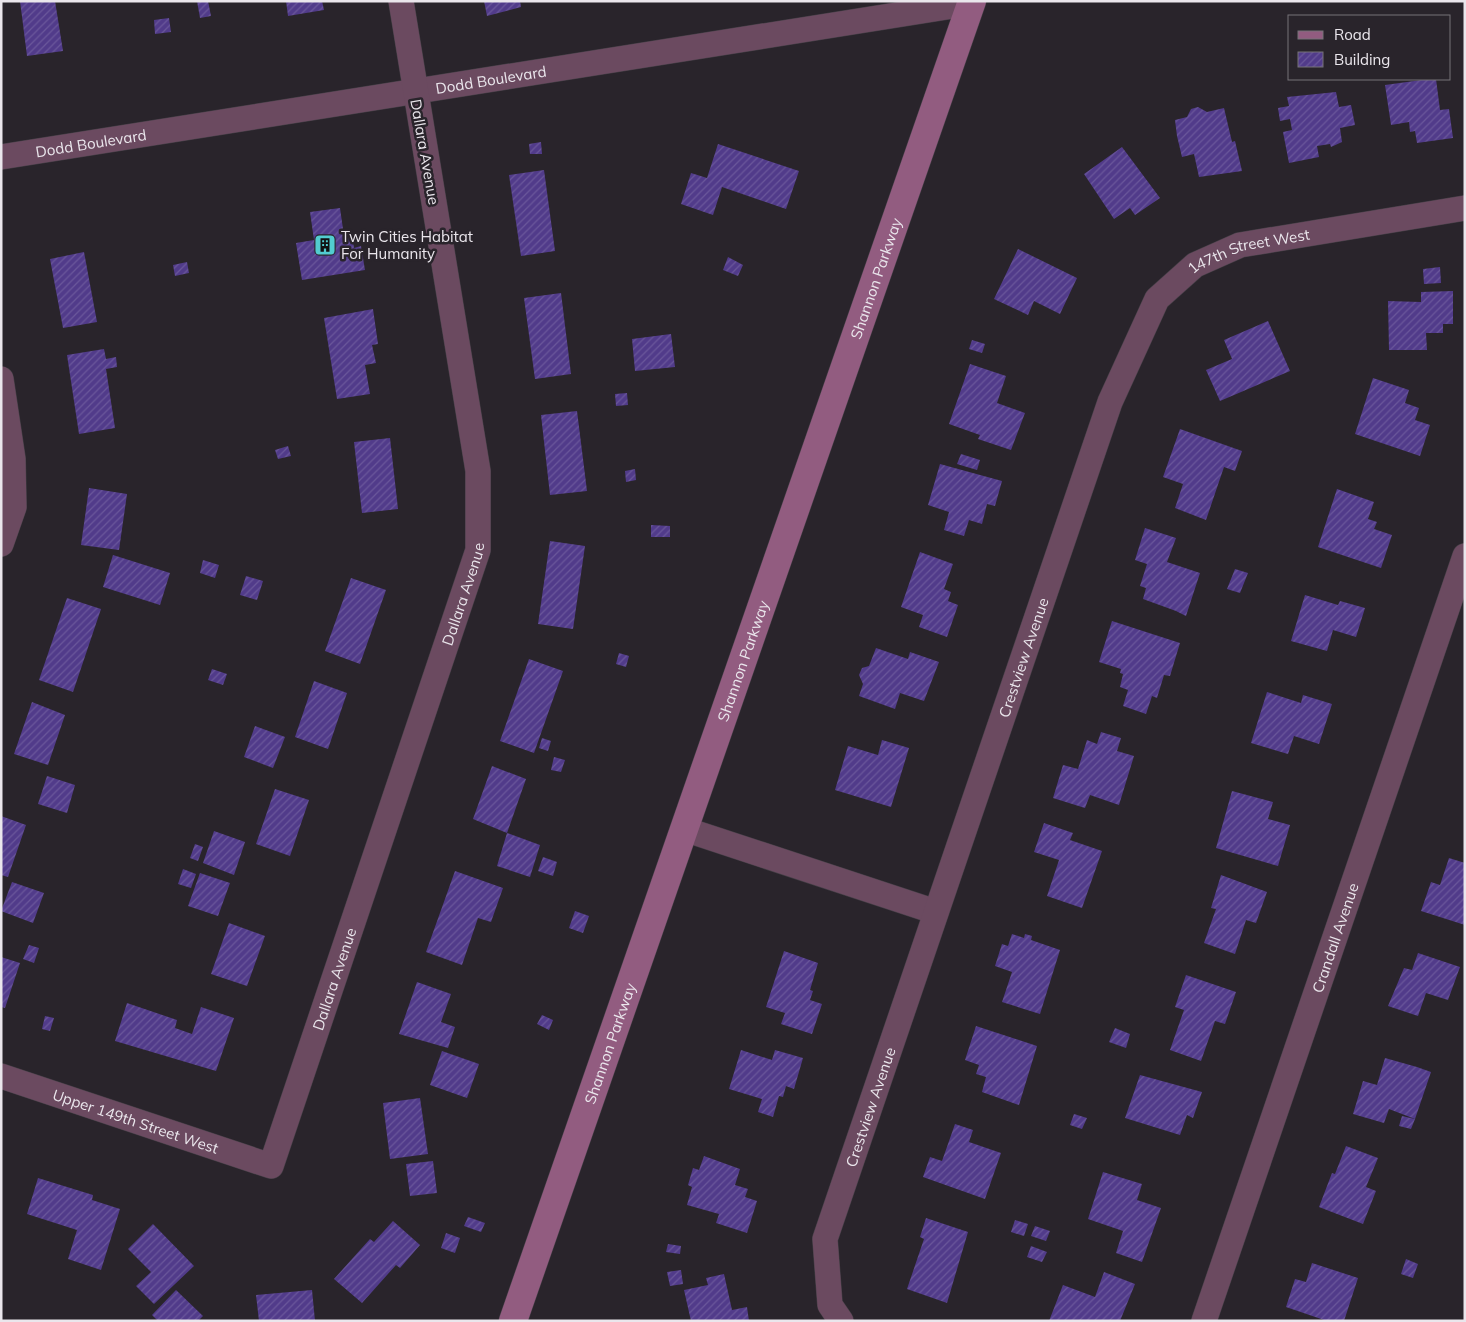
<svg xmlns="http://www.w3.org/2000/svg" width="1466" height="1322" font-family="Mulish,sans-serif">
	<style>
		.building { fill: url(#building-hatch) }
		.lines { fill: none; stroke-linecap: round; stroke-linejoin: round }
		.street-casing { stroke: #443f46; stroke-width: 26 }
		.secondary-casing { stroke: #443f46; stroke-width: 29 }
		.street { stroke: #6b4a60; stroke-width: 25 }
		.secondary { stroke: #925c80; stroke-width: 28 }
		.labels { text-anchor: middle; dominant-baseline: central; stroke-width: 5; stroke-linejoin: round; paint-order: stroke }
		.street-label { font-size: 15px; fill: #eae6ec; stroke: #29242b }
		.poi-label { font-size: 15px; fill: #eae6ec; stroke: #29242b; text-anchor: start }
	</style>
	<defs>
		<pattern id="building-hatch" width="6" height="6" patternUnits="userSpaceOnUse" patternTransform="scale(1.25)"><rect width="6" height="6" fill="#513b8a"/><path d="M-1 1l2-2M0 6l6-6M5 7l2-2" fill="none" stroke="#6a579b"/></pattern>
	</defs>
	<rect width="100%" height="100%" fill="#29242b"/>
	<g class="building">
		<polygon points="20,1 55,1 63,51 27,56"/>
		<polygon points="197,1 208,1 211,16 200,18"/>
		<polygon points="286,1 322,1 324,10 288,16"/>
		<polygon points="484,1 520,1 521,7 487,16"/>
		<polygon points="169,18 171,32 155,34 154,20"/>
		<polygon points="1429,79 1436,79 1440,110 1449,109 1453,138 1417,143 1415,131 1410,132 1409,122 1391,125 1385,85"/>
		<polygon points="1336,92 1339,107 1351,105 1355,125 1340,128 1342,142 1331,147 1330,144 1317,146 1319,157 1289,163 1283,132 1292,130 1290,119 1280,121 1278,108 1289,106 1287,97"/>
		<polygon points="1198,107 1207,112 1224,108 1232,142 1235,141 1242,171 1199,177 1194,154 1182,157 1177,136 1175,120 1187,117 1191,109"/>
		<polygon points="541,142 542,154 530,154 529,144"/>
		<polygon points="718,144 799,171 786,209 722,187 713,215 681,204 691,173 707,178"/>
		<polygon points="1122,147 1160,198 1135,215 1130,208 1114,219 1084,174"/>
		<polygon points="544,170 555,251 521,256 509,175"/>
		<polygon points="340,208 344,236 352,235 354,248 361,246 365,270 302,280 296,243 314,240 310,212"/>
		<polygon points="1018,249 1077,278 1060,314 1034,301 1028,315 994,299"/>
		<polygon points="84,252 97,322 63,328 50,259"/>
		<polygon points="728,257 743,265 738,276 723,270"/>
		<polygon points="187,262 189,273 175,276 173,265"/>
		<polygon points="1440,267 1441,283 1424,284 1423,269"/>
		<polygon points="1453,291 1453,324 1443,324 1443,333 1426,333 1427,350 1389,350 1388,301 1421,302 1421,292"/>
		<polygon points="561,293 571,374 535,379 524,298"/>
		<polygon points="373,309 378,344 372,345 376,363 365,365 370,394 337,399 324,318"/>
		<polygon points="1268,321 1290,371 1220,401 1206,370 1232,359 1224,340"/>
		<polygon points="671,334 675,367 635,371 632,339"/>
		<polygon points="972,340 985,344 982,353 969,349"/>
		<polygon points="104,349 106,359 116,357 117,367 106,369 115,428 79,434 67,355"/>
		<polygon points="970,364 1006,376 997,403 1025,413 1011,450 978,439 980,435 949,424"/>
		<polygon points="1373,378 1409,390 1405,403 1419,408 1415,420 1430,425 1420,456 1355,434"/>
		<polygon points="627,393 628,405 616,406 615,394"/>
		<polygon points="577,411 587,491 550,495 541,415"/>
		<polygon points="1180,429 1242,451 1235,471 1224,467 1206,520 1175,508 1183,484 1163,477"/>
		<polygon points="390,438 398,509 362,513 354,442"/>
		<polygon points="288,446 291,456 278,459 275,450"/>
		<polygon points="961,454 980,460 977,470 957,464"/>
		<polygon points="940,464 1002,481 995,506 987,504 982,524 969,520 964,536 944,530 949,512 928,505"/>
		<polygon points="635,469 636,480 626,482 625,471"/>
		<polygon points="89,488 127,494 119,550 81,545"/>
		<polygon points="1337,489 1374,502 1368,519 1377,522 1374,529 1392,535 1381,568 1318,547"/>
		<polygon points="651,525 670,526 670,537 651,537"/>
		<polygon points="1145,528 1176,538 1167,562 1200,573 1186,616 1176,611 1143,599 1146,588 1140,586 1147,564 1135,560"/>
		<polygon points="550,541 585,546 573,629 538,624"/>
		<polygon points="920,552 953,564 944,589 951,592 948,601 958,605 947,637 919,627 923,615 901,607"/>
		<polygon points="113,555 170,573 160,605 103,587"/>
		<polygon points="203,560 219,565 215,578 200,573"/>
		<polygon points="1235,569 1248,573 1240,593 1227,589"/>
		<polygon points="246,576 263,581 257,600 240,595"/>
		<polygon points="351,578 386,590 360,664 325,651"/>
		<polygon points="1305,595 1338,605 1340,601 1365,608 1356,637 1333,630 1327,651 1291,641"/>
		<polygon points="67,598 101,609 73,692 39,680"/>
		<polygon points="1112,621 1180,643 1170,676 1164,675 1157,698 1152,696 1146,714 1123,706 1128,690 1120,687 1123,674 1120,673 1121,669 1099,662"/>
		<polygon points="876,648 908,659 910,652 939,662 924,701 900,693 895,709 859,696 863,684 859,675 862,668 869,666"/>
		<polygon points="619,653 629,656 626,667 616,664"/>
		<polygon points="529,659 563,671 534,753 500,741"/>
		<polygon points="212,669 227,674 223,685 208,680"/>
		<polygon points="314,681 347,693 328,749 295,737"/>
		<polygon points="1267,692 1301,703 1303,695 1332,704 1319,744 1294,736 1288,754 1251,743"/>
		<polygon points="32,702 65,715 48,765 14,754"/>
		<polygon points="255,726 285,737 273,768 244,757"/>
		<polygon points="1101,732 1121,738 1117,751 1134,756 1119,805 1090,795 1085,808 1053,798 1063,765 1078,769 1087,740 1097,744"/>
		<polygon points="542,738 551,741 548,751 539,748"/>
		<polygon points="882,740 909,748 891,807 835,790 848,746 878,755"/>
		<polygon points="554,757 565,760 561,772 551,770"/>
		<polygon points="492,766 526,779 507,833 473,819"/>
		<polygon points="47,776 75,785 67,813 38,804"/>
		<polygon points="275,789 309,800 290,856 256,844"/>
		<polygon points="1232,791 1273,802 1268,819 1290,825 1278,866 1216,848"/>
		<polygon points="1,816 26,825 8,877 1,875"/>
		<polygon points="1044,823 1073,833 1070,840 1102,851 1082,908 1047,896 1059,860 1034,852"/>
		<polygon points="214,831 245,842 234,875 203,863"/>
		<polygon points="507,833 540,845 530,877 497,866"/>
		<polygon points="195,844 203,847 198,861 190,858"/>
		<polygon points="543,857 557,862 553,876 538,871"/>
		<polygon points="1449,858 1465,863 1465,925 1421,911 1431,882 1440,885"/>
		<polygon points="183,869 196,874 191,888 178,884"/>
		<polygon points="455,871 503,888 491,922 478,918 462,965 426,952"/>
		<polygon points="200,873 230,883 218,916 188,906"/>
		<polygon points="1221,875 1267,892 1256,923 1246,920 1235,954 1204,943 1216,909 1211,908"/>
		<polygon points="12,882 44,893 33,923 1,911"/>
		<polygon points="575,911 589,916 583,933 569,928"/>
		<polygon points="229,923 265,936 247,986 211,974"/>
		<polygon points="1012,934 1024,938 1025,934 1032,936 1031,940 1060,950 1040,1014 1002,1002 1012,972 995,966 1002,944 1008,946"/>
		<polygon points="29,945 39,948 34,963 23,959"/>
		<polygon points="784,951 818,963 810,990 813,991 810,1000 822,1004 812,1034 781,1024 785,1013 766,1007"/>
		<polygon points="1418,953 1460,967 1448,1000 1426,993 1418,1016 1388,1006 1404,968 1412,970"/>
		<polygon points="1,957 20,963 5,1008 1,1007"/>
		<polygon points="1186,975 1236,992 1225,1024 1215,1021 1201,1061 1170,1050 1184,1010 1175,1007"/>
		<polygon points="417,982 451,994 441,1022 455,1027 448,1048 399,1034"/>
		<polygon points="127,1003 177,1020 175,1028 192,1034 201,1007 234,1018 216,1071 115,1041"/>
		<polygon points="542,1015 553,1020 549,1030 537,1024"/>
		<polygon points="45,1016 54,1018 50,1031 42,1029"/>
		<polygon points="976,1026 1037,1046 1019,1105 982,1092 986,1077 976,1074 979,1065 965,1060"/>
		<polygon points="1115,1028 1130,1034 1126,1048 1109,1042"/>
		<polygon points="741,1050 772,1060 775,1050 803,1058 794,1089 786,1086 783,1097 779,1096 773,1117 758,1112 762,1099 729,1089"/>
		<polygon points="442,1051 479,1064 467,1098 430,1085"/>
		<polygon points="1385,1058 1417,1067 1431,1072 1415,1119 1389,1109 1384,1123 1353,1114 1363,1081 1377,1085"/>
		<polygon points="1140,1075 1202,1092 1193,1118 1187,1115 1180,1135 1125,1118"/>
		<polygon points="420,1098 428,1154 390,1159 383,1103"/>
		<polygon points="1074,1114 1087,1118 1082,1129 1070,1125"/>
		<polygon points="1402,1116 1415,1119 1411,1129 1399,1126"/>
		<polygon points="955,1124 973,1130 969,1142 1001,1153 985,1199 923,1177 930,1157 942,1161"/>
		<polygon points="1346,1146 1378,1158 1366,1187 1376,1191 1363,1224 1319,1207 1332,1173 1335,1174"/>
		<polygon points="704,1156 740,1169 735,1185 748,1189 745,1197 757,1201 747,1233 716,1223 719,1214 687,1205 692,1187 688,1185 693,1168 699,1170"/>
		<polygon points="433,1161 437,1193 410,1196 406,1164"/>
		<polygon points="1103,1172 1142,1184 1137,1200 1161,1208 1142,1262 1116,1253 1123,1231 1088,1219"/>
		<polygon points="38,1178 93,1195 92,1200 120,1209 101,1270 68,1259 77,1230 27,1214"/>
		<polygon points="468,1217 485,1223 481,1232 464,1226"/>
		<polygon points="926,1218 968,1232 947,1303 907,1289 924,1239 920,1237"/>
		<polygon points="1015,1220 1028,1224 1024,1236 1011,1232"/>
		<polygon points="393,1221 420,1245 400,1268 396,1265 362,1303 334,1279 370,1239 374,1242"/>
		<polygon points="153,1224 194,1266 154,1304 136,1286 151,1272 128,1249"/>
		<polygon points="1035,1226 1050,1231 1046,1241 1031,1236"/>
		<polygon points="446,1233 460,1238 455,1253 441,1248"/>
		<polygon points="668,1244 681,1246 680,1254 666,1252"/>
		<polygon points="1031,1246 1047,1252 1042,1262 1027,1257"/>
		<polygon points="1406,1259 1418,1264 1413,1278 1401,1274"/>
		<polygon points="1312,1263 1358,1278 1344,1321 1327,1321 1286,1307 1295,1279 1306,1282"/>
		<polygon points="681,1270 683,1284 670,1286 667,1272"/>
		<polygon points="1104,1272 1135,1284 1120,1321 1049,1321 1063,1285 1095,1297"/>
		<polygon points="724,1274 732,1310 747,1307 749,1321 691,1321 684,1290 708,1285 706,1278"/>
		<polygon points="176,1290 203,1316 198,1321 158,1321 152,1315"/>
		<polygon points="312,1290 315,1321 259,1321 256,1295"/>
	</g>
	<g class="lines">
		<g class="street-casing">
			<g id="street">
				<path id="s1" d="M1,157L972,3"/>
				<polyline points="1,379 13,459 14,507 1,544"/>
				<polyline points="684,829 936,912"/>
				<path id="s2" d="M1,1076L271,1166L478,550V471L401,1"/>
				<path id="s3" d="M841,1321L830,1305L825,1239L1110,402L1157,299L1195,265L1240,245L1465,208"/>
				<path id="s4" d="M1204,1321L1465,556"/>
			</g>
		</g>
		<g class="secondary-casing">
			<g id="secondary">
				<path id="s5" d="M513,1321L972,1"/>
			</g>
		</g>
		<use href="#street" class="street"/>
		<use href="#secondary" class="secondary"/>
	</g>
	<defs>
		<g id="building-square" transform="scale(1.125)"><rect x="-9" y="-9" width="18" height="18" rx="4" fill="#52ccd0" stroke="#29242b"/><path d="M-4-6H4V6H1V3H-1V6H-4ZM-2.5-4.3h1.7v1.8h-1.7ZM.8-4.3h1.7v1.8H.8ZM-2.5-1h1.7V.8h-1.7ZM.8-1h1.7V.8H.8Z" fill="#111"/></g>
	</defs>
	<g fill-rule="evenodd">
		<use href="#building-square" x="325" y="245"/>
	</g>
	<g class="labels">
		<g class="street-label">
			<text stroke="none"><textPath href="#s1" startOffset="496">Dodd Boulevard</textPath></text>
			<text stroke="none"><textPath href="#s1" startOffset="91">Dodd Boulevard</textPath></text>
			<text transform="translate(425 152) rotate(80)">Dallara Avenue</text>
			<text stroke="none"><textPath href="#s3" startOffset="1190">147th Street West</textPath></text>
			<text stroke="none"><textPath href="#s5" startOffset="1104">Shannon Parkway</textPath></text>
			<text stroke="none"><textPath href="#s2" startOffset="888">Dallara Avenue</textPath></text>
			<text stroke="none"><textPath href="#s3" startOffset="700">Crestview Avenue</textPath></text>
			<text stroke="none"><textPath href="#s5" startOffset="699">Shannon Parkway</textPath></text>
			<text stroke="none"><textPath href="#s4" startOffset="405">Crandall Avenue</textPath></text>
			<text stroke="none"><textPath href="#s2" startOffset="482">Dallara Avenue</textPath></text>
			<text stroke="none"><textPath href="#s5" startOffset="294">Shannon Parkway</textPath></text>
			<text stroke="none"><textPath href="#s3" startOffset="225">Crestview Avenue</textPath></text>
			<text stroke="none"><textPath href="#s2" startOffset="142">Upper 149th Street West</textPath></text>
		</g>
		<g class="poi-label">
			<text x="341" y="236">Twin Cities Habitat<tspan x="341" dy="17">For Humanity</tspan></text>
		</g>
	</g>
	<rect width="1466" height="1322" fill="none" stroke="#eae6ec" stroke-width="5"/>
	<rect x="1288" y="15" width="162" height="65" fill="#29242b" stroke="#767278"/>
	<rect x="1298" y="31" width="25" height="8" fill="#925c80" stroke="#767278"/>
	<text x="1334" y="40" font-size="15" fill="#eae6ec">Road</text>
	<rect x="1298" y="52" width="25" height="15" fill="url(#building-hatch)" stroke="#767278"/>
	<text x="1334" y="65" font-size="15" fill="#eae6ec">Building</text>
</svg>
